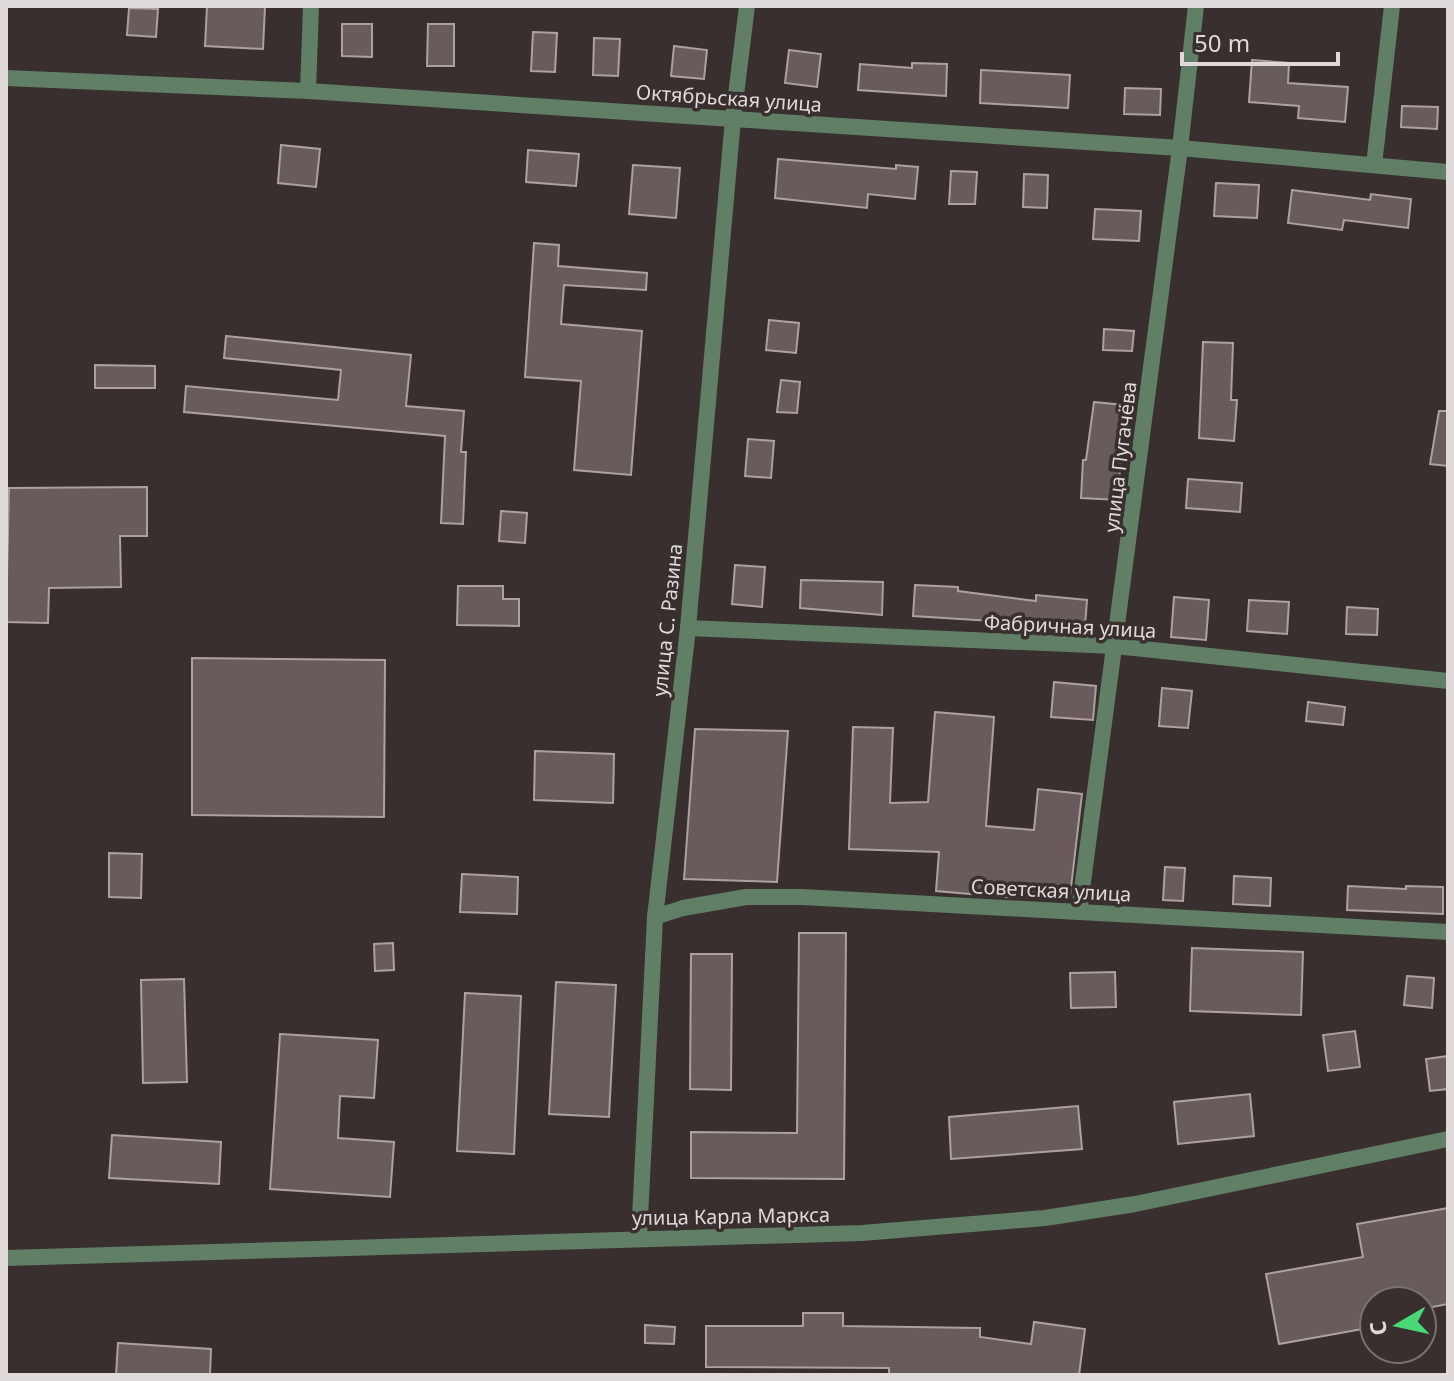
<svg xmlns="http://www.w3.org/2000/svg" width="1454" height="1381" font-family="'Noto Sans',sans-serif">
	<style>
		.building { fill: #675c5b; stroke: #ada1a0; stroke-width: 2 }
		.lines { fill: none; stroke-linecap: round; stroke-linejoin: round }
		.minor { stroke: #607f66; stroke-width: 16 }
		.tertiary { stroke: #607f66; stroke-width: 16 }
		.labels { text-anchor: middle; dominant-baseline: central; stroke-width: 7; stroke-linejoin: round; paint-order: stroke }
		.street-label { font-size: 20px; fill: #dfd9d9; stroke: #392f2f }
	</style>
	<rect width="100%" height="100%" fill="#392f2f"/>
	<g class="building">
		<polygon points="207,6 265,6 263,49 205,46"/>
		<polygon points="129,8 158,9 156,37 127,35"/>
		<polygon points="342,24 372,24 372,57 342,56"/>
		<polygon points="428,24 454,24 454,66 427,66"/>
		<polygon points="533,32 557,33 555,72 531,71"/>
		<polygon points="594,38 620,39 618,76 593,75"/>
		<polygon points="674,46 707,50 704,79 671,76"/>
		<polygon points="789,50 821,54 817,87 785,83"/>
		<polygon points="1252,60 1289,63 1288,83 1348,87 1345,122 1298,118 1299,106 1249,102"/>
		<polygon points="912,63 947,64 946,96 858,90 860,64 912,68"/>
		<polygon points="981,70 1070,75 1068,108 980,103"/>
		<polygon points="1125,88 1161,89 1160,115 1124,114"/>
		<polygon points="1402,106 1438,107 1437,129 1401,127"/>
		<polygon points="281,145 320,149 316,187 278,183"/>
		<polygon points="528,150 579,154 576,186 526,182"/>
		<polygon points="778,159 896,169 896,165 918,167 915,199 868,194 867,208 775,198"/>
		<polygon points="633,165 680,168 676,218 629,214"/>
		<polygon points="951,171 977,172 975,204 949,204"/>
		<polygon points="1024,174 1048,175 1047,208 1023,207"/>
		<polygon points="1216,183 1259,185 1257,218 1214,216"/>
		<polygon points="1292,190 1370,200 1371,194 1411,199 1408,228 1344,220 1342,230 1288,223"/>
		<polygon points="1095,209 1141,211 1139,241 1093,239"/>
		<polygon points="534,243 559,245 558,266 647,273 646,290 564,285 561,324 642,331 631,475 574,470 581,381 525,377"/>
		<polygon points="769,320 799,323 796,353 766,350"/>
		<polygon points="1104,329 1134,331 1132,351 1103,350"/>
		<polygon points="226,336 411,355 406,406 464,411 461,452 466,452 463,524 441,523 445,436 184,412 186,386 338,400 341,370 224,358"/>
		<polygon points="1203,342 1233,343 1231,400 1237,400 1234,441 1199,438"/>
		<polygon points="95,365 155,366 155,388 95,388"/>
		<polygon points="781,380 800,382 797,413 777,412"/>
		<polygon points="1094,402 1124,405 1118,500 1081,498 1083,460 1086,460"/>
		<polygon points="1439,411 1448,411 1448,466 1430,464"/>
		<polygon points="748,439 774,441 771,478 745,476"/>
		<polygon points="1188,479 1242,483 1240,512 1186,508"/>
		<polygon points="147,487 147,536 120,536 121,587 49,588 48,623 6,622 9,488"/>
		<polygon points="501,511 527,513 525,543 499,541"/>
		<polygon points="735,565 765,567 762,607 732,604"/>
		<polygon points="801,580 883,582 882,615 800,608"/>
		<polygon points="915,585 958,587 958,591 1036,601 1036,595 1087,600 1085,626 1008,619 1007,622 913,616"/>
		<polygon points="458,586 503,586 503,599 519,599 519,626 457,625"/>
		<polygon points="1174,597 1209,600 1206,640 1171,637"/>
		<polygon points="1249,600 1289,602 1287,634 1247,631"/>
		<polygon points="1347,607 1378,609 1377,635 1346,634"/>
		<polygon points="192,658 385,660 384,817 192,815"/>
		<polygon points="1054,682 1096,686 1093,720 1051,717"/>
		<polygon points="1162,688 1192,691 1188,728 1159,726"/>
		<polygon points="1308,702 1345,707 1343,725 1306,721"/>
		<polygon points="935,712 994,717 986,826 1034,830 1038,789 1082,794 1070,896 1017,891 1016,898 936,891 939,852 849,849 853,727 893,728 890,803 928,802"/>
		<polygon points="695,729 788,731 777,882 684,879"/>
		<polygon points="535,751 614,754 613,803 534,800"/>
		<polygon points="109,853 142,854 141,898 109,897"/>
		<polygon points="1165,867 1185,868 1183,901 1163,900"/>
		<polygon points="462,874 518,877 517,914 460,912"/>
		<polygon points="1234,876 1271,878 1270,906 1233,904"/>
		<polygon points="1348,886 1406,889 1406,886 1443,887 1443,914 1347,910"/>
		<polygon points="799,933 846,933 844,1179 691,1178 691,1132 797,1133"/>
		<polygon points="393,943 394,970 375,971 374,944"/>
		<polygon points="1192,948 1303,952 1301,1015 1190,1011"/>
		<polygon points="691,954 732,954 731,1090 690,1089"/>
		<polygon points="1115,972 1116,1007 1071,1008 1070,973"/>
		<polygon points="1407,976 1434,978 1432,1008 1404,1005"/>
		<polygon points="184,979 187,1082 143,1083 141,980"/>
		<polygon points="556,982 616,985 609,1117 549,1114"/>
		<polygon points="465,993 521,996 514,1154 457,1151"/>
		<polygon points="1355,1031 1360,1067 1328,1071 1323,1035"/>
		<polygon points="280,1034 378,1040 374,1098 340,1096 338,1138 394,1142 390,1197 270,1189"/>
		<polygon points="1448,1056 1448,1089 1430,1091 1426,1059"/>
		<polygon points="1250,1094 1254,1136 1178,1144 1174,1102"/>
		<polygon points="1078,1106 1082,1149 951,1159 949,1117"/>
		<polygon points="112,1135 221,1142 219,1184 109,1178"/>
		<polygon points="1448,1208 1448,1304 1422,1309 1422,1301 1374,1301 1374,1327 1279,1344 1266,1274 1363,1257 1357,1224"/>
		<polygon points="803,1313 843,1313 843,1326 980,1328 980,1337 1031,1344 1034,1322 1085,1329 1079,1375 889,1375 889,1368 706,1367 706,1326 803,1326"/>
		<polygon points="645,1325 675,1327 674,1344 645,1343"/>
		<polygon points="118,1343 211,1349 210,1375 116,1375"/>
	</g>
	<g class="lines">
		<g class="minor">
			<polyline points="6,78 308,91 733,119 1180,148 1448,172"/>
			<polyline points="308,91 311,6"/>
			<polyline points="1374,165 1392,6"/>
			<polyline points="688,628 1115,646 1448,681"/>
			<polyline points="1079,912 1448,932"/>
			<polyline points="655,917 688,628 733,119 747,6"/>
		</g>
		<g class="tertiary">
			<polyline points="639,1238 655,917 683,908 746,897 802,897 1079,912 1180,148 1196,6"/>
			<polyline points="6,1258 862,1233 1045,1218 1135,1204 1448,1139"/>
		</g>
	</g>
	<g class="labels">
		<g class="street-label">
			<text transform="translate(729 98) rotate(4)">Октябрьская улица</text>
			<text transform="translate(1120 457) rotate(-83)">улица Пугачёва</text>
			<text transform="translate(667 620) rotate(-84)">улица С. Разина</text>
			<text transform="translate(1070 626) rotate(3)">Фабричная улица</text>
			<text transform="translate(1051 890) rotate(3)">Советская улица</text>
			<text transform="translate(731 1216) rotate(-1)">улица Карла Маркса</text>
		</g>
	</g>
	<rect width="1454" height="1381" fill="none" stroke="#dfd9d9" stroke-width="16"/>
	<g transform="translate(1398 1325) rotate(261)"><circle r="38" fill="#392f2f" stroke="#7b7373" stroke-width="2"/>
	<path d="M0-6L14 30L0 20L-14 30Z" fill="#49d778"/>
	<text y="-12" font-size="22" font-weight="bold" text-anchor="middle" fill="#dfd9d9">С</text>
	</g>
	<path d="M1182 52v12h156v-12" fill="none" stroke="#dfd9d9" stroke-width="4"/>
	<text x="1194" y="52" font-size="24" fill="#dfd9d9" stroke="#392f2f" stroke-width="6" paint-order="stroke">50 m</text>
</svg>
